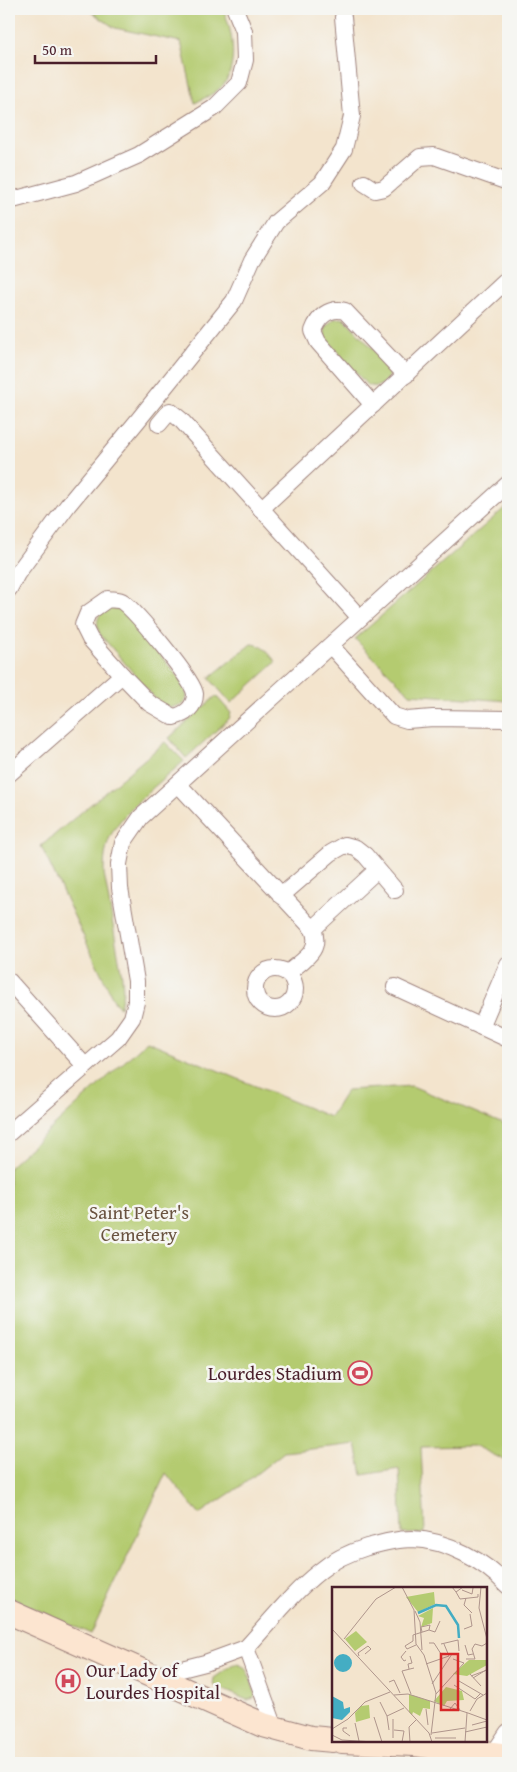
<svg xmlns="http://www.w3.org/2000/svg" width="517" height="1772" font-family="'Gentium Book Plus',serif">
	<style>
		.green { fill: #b4cb70; stroke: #7f754e }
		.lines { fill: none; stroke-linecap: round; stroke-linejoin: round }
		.minor-casing { stroke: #9e827c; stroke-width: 18 }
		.secondary-casing { stroke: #9e827c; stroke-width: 26 }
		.minor { stroke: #fff; stroke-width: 16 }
		.secondary { stroke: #fce5d0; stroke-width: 24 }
		.labels { text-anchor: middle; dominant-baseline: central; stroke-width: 5; stroke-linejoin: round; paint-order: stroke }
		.park-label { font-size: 19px; fill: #6a5340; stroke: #f6f6f2 }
		.poi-label { font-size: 19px; fill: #4a1f2b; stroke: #f6f6f2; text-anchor: end }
		.inset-river { fill: none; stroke: #44adc3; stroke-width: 2.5 }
		.inset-road { fill: none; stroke: #af958c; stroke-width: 1 }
		.view { fill: #d62828; fill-opacity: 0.15; stroke: #d62828; stroke-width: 2.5 }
		.inset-edge { fill: none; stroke: #4a1f2b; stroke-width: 2.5 }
	</style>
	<rect width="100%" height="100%" fill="#f6f6f2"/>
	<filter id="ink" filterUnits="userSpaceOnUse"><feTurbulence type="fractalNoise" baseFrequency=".02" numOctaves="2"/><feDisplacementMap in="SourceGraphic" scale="10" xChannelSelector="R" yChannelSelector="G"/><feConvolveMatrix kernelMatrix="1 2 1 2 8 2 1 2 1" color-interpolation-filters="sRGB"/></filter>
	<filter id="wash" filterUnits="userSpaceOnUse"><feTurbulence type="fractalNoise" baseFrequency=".0096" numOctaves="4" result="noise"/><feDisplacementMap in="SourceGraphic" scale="20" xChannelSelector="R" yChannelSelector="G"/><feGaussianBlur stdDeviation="1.12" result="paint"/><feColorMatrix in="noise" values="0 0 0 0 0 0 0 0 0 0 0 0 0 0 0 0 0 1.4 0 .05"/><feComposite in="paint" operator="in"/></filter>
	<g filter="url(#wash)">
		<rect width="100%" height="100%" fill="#f3e4cd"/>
		<g class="green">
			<path d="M87,9H223C233,31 240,71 219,89C212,95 202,99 195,103L181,42L115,28Z"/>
			<path d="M340,318L345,319L388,365L389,377C383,386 377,388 367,385L325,338V327L334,319Z"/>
			<polygon points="508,505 508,701 410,694 355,639"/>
			<path d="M107,608L118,609L127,614L184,684L187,696L184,704L169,708L159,703L99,633C96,621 97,615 107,608Z"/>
			<path d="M251,644C263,644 269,654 276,662L231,703L209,678Z"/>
			<polygon points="216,696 231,713 229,719 186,758 169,738"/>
			<path d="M165,742L184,761C161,782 121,811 109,839C105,850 104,862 104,873L122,977L123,991L120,1007L115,1003L41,846Z"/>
			<polygon points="147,1041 330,1117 347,1090 412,1086 508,1126 508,1462 476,1446 421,1447 425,1533 402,1534 399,1469 362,1475 356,1444 284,1452 241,1486 199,1514 166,1473 91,1634 9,1597 9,1167"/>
			<path d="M234,1664C249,1663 251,1683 256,1695L254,1698L247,1700L213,1685L214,1678Z"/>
		</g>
	</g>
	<g filter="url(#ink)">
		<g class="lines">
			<g class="minor-casing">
				<g id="minor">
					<polyline points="364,183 375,190 384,188 420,157 434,156 508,182"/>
					<polyline points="9,201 76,183 139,155 214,108 239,83 245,60 244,31 235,9"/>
					<path d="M373,405L318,342L313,331C318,317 329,307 345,311L406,375"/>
					<polyline points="159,424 170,411 181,420 360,618"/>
					<polyline points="261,509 508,279"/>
					<polyline points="9,589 17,574 68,505 139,419 234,301 252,260 276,222 322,183 344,149 352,116 343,17"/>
					<path d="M108,599C113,600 119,599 123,602C136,612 194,680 195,694C195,707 185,715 173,717L149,703L122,675L90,639L83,625L88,613Z"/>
					<polyline points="331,646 394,716 407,720 433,718 508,719"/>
					<polyline points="9,774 122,675"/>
					<path d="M178,784L313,929C322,951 304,959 288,973"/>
					<polyline points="281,896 331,853 345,845 356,848 365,855 395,890"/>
					<polyline points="313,929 377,870"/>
					<circle cx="275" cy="989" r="20"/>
					<polyline points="9,981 85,1066"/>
					<polyline points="395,987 508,1039"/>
					<polyline points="481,1027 508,964"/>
					<polyline points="9,1133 118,1038 132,1018 136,1002 136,981 120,888 119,864 123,843 141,817 508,484"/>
					<polyline points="154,1676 205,1663 246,1648"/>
					<path d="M275,1728L246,1648C270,1622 292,1593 320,1571C333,1560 351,1552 367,1547C382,1543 396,1539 412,1539C448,1540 484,1561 508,1586"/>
					<polyline points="494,1753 508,1732"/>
				</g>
			</g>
			<g class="secondary-casing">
				<g id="secondary">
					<polyline points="9,1612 263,1725 311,1738 333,1740"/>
					<polyline points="342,1741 415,1744 508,1756"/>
				</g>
			</g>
			<use href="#minor" class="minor"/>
			<use href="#secondary" class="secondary"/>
		</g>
	</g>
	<defs>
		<g id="stadium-ring" transform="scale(1.25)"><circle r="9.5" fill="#f6f6f2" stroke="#d1495b" stroke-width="1.5"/><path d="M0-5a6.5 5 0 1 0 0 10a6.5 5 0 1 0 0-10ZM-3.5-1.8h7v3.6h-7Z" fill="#d1495b"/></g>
		<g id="hospital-ring" transform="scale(1.25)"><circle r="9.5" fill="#f6f6f2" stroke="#d1495b" stroke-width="1.5"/><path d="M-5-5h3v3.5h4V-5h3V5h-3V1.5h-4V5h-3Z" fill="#d1495b"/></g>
	</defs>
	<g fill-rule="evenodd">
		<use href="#stadium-ring" x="360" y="1373"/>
		<use href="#hospital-ring" x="68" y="1681"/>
	</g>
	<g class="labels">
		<g class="park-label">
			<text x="139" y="1212">Saint Peter's<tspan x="139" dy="22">Cemetery</tspan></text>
		</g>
		<g class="poi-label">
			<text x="342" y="1373">Lourdes Stadium</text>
			<text x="86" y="1670" text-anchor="start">Our Lady of<tspan x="86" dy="22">Lourdes Hospital</tspan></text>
		</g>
	</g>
	<g transform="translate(332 1587)">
		<rect width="155" height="155" fill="#f3e4cd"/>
		<path d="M102,5L103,17L86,25L74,10ZM101,21L100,36L89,40L92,31L86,29ZM24,44L35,55L23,64L13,52ZM137,73H155V78L135,89L121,87ZM114,100L130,104L132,113L115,114L112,119L102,114ZM77,107L98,114V122L91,121L88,129L81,125L80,128L77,125ZM37,118L38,131L24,135L23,126L29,119Z" fill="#b4cb70"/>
		<path d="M2 76a9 9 0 1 1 18 0a9 9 0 1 1-18 0ZM0,109L11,115L12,122L18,120V125L10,133L0,131Z" fill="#44adc3"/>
		<path class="inset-river" d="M86,26L104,18L114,19L126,38L127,51"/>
		<path class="inset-road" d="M70,0L82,23L84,57L92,68L104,106L99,148M120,0L124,5L131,0M149,0L147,21L155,52M130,3L140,7L141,1M124,5L128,12L146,10V7M134,11L132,18L140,26M83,24L88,35L90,63M0,42L97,146L100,155M132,42L140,39L138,27M97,43L103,45L108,34M12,52L44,12L64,0M97,56H102L109,67M109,57L126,53L127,64M84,58L75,62L73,59L81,54V48L97,43L98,38L89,40L90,45M133,58L136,68L141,67M74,64L69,70L72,74L74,73M27,69L26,66L36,59L39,62L33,67M134,72H143L140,62L143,57L150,59L155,56M94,77L117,69L112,57M77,82L76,77L80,76L78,69M138,87L149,99M139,89L155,83M141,91L154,83M127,94L151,108M57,95L62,93L68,106M100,97L120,67M122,98L143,112L149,106M79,107L70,84L82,81M104,107L132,76L121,72M62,108L76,107L136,126M48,115L55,129L57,143M94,122L96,138M118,122L123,116L128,123M138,124L145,112L155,106M136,126L155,133M55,129L72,121M42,130L50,155M23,136L27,154M140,138L155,134M15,141H11V144L18,149M0,142L16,132L33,115L58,105M62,143L72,144L70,155M133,145L155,140M100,146L133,141M0,148L10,153L42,155M61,151V132M103,151H124M78,155L77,140L84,133M133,155L135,126"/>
		<path class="view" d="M109,67H126V123H109Z"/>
		<rect width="155" height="155" class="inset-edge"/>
	</g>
	<rect width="517" height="1772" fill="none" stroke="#f6f6f2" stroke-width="30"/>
	<path d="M35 55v8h121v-8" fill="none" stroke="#4a1f2b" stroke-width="2.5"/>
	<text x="42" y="55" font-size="15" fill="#4a1f2b" stroke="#f6f6f2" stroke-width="4" paint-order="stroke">50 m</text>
</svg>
